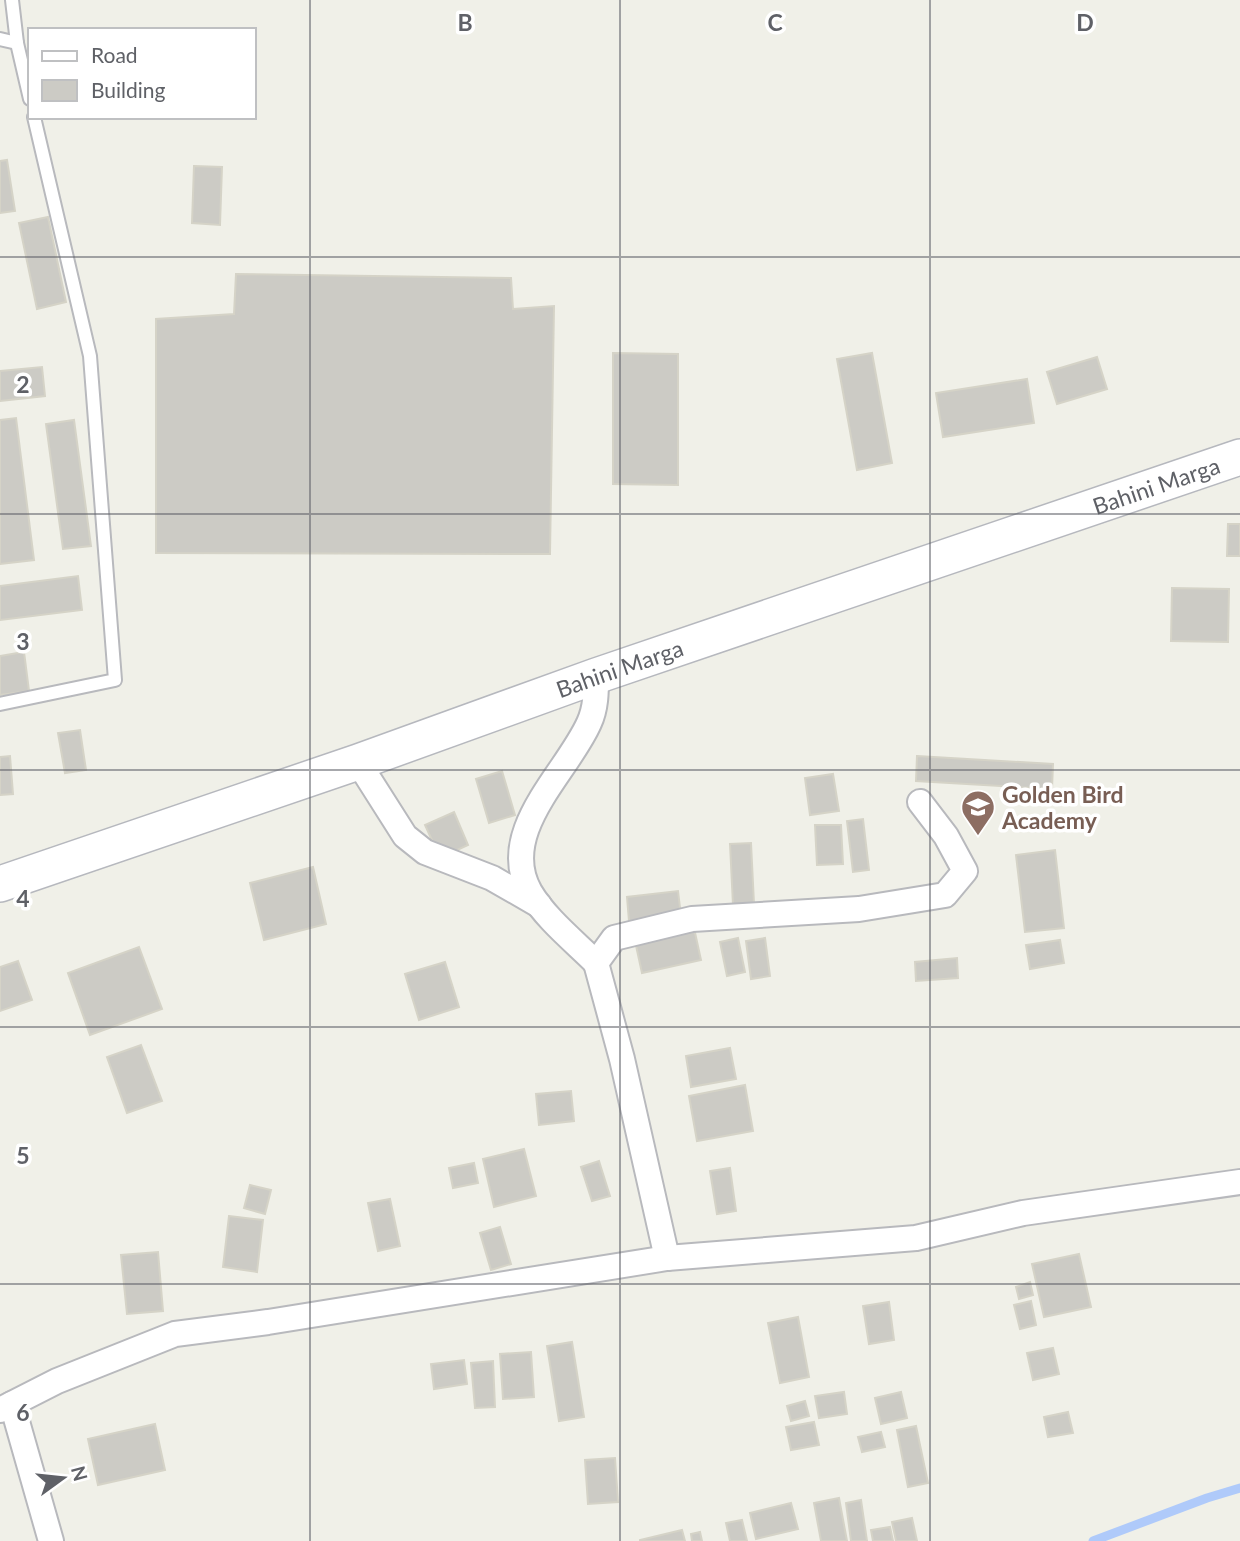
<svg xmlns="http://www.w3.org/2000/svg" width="1240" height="1541" font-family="Lato,sans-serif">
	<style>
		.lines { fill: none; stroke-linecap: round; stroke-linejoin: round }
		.stream { stroke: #afcafa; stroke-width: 9 }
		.building { fill: #cccbc5; stroke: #d5d3c7; stroke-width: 2 }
		.lane-casing { stroke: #b8b9bd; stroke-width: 16 }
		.street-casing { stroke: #b8b9bd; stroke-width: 28 }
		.secondary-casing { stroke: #b6b8be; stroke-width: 38 }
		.lane { stroke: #fff; stroke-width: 12 }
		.street { stroke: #fff; stroke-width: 24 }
		.secondary { stroke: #fff; stroke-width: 35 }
		.grid { fill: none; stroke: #5f6167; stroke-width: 2; stroke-opacity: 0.55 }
		.labels { text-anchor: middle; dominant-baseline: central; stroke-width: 7; stroke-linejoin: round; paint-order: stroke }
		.street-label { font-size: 23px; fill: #5f6167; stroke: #fff }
		.education-label { font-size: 23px; font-weight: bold; fill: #785e54; stroke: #fff; text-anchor: start }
		.grid-label { font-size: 23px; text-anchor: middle; font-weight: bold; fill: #5f6167; stroke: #fff; stroke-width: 7; stroke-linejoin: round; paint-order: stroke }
	</style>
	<rect width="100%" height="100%" fill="#f0f0e8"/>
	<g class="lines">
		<polyline class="stream" points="1093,1541 1207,1498 1240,1488"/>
	</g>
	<g class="building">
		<polygon points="7,160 15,211 0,213 0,161"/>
		<polygon points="194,166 222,167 220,225 192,223"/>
		<polygon points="48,217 66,302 37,309 19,223"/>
		<polygon points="236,274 511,278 513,309 554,306 550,554 156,553 156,319 234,314"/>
		<polygon points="613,353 678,354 678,485 613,484"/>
		<polygon points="872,353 892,463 857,470 837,359"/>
		<polygon points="1097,357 1107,389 1057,404 1047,372"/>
		<polygon points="42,367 45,396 0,401 0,371"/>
		<polygon points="1027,379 1034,423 943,437 936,393"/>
		<polygon points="16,418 34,560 0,564 0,420"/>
		<polygon points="74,420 91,546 63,549 46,424"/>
		<polygon points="1228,524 1240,524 1240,556 1227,556"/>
		<polygon points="78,576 82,610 0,620 0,586"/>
		<polygon points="1172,588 1229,589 1228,642 1171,641"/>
		<polygon points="24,652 29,691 0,695 0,656"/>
		<polygon points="80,730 86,770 65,773 58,733"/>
		<polygon points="10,756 13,794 0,795 0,757"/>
		<polygon points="917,756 1053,764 1052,789 916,781"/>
		<polygon points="502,771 515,815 489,823 476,779"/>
		<polygon points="833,774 839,811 810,815 805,778"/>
		<polygon points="454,812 468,845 440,858 425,825"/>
		<polygon points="863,819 869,870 853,872 847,821"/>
		<polygon points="815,825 841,825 843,864 817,865"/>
		<polygon points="751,843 754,904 733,905 730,844"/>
		<polygon points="1055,850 1064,928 1025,932 1016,855"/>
		<polygon points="313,867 326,924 264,940 250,883"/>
		<polygon points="678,891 681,916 629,921 627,897"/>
		<polygon points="694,928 701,960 642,973 635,941"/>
		<polygon points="738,938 745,972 727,976 720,942"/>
		<polygon points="765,938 770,976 751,979 746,941"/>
		<polygon points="1060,940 1064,963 1030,969 1026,945"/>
		<polygon points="139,947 162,1009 90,1035 68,973"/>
		<polygon points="957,958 958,978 916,981 915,962"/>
		<polygon points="18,961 32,1000 0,1011 0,967"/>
		<polygon points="445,962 459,1007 419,1020 405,974"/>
		<polygon points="141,1045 162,1101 127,1113 107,1057"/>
		<polygon points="730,1048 736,1079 691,1087 686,1056"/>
		<polygon points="745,1085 753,1131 697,1141 689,1096"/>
		<polygon points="571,1091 574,1121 539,1125 536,1094"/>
		<polygon points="524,1149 536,1196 494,1207 483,1159"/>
		<polygon points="599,1161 610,1196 592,1201 581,1167"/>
		<polygon points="474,1163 478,1183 453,1188 449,1168"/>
		<polygon points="730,1168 736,1211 717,1214 710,1171"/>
		<polygon points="250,1185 271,1190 265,1214 244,1208"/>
		<polygon points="390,1199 400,1246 378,1251 368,1203"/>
		<polygon points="229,1216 263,1220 257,1272 223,1267"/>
		<polygon points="500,1227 511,1264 491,1270 480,1233"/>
		<polygon points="158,1252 163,1311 127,1314 121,1255"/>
		<polygon points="1079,1254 1091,1307 1044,1317 1032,1264"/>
		<polygon points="1030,1282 1033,1295 1019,1299 1016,1287"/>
		<polygon points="1031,1301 1036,1325 1020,1329 1014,1305"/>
		<polygon points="889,1302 894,1340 869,1344 863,1306"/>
		<polygon points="798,1317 809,1377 780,1383 768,1323"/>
		<polygon points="572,1342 584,1417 559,1421 547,1346"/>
		<polygon points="1053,1348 1059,1374 1033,1380 1027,1353"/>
		<polygon points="531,1352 534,1397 503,1399 500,1354"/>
		<polygon points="464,1360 467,1384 434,1389 431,1364"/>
		<polygon points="493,1361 495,1407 475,1408 471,1363"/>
		<polygon points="844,1392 847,1414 819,1418 815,1396"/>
		<polygon points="901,1392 907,1418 881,1424 875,1398"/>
		<polygon points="805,1401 809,1416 791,1421 787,1406"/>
		<polygon points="1068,1412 1073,1433 1048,1437 1044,1417"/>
		<polygon points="814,1422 819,1445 791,1450 786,1427"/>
		<polygon points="155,1424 165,1470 98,1485 88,1439"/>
		<polygon points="916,1426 928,1483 908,1487 897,1430"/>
		<polygon points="881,1432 885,1447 862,1452 858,1437"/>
		<polygon points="615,1458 618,1502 588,1504 585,1460"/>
		<polygon points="839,1498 847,1541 821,1541 814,1503"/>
		<polygon points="861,1500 867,1541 851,1541 846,1503"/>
		<polygon points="791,1503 798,1529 756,1539 750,1513"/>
		<polygon points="912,1518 917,1541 896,1541 892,1522"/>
		<polygon points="742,1520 747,1541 730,1541 726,1523"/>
		<polygon points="890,1527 893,1541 873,1541 871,1530"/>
		<polygon points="682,1530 685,1541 640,1541 640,1540"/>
		<polygon points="700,1532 702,1541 692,1541 691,1534"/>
	</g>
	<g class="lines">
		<g class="lane-casing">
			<g id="lane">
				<polyline points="12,0 17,43 30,99"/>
				<polyline points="0,39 17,43"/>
				<polyline points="0,704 115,680 90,356 34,117"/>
			</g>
		</g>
		<g class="street-casing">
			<g id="street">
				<polyline points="358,762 405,836 425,852 492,878 539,905"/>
				<path d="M596,963C574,941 546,919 530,892C496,832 567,773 589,723C596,708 596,692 596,676"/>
				<polyline points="667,1258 622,1059 596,963 614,938 692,919 859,909 945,895 965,871 946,836 920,802"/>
				<polyline points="12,1404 51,1541"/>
				<polyline points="0,1410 57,1381 175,1334 268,1322 667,1258 916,1238 1023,1213 1240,1182"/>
			</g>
		</g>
		<g class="secondary-casing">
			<g id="secondary">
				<path id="s1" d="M0,884L358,762L596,676L1240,457"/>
			</g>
		</g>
		<use href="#lane" class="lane"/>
		<use href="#street" class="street"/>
		<use href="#secondary" class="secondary"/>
	</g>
	<path class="grid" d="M310,0V1541M620,0V1541M930,0V1541M0,257H1240M0,514H1240M0,770H1240M0,1027H1240M0,1284H1240"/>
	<defs>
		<g id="school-pin" transform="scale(1.75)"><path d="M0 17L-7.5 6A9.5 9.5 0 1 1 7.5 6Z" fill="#8d6e63" stroke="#fff"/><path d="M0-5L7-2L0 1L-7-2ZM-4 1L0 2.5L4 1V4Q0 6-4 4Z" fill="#fff"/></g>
	</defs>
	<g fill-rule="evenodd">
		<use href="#school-pin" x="978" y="807"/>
	</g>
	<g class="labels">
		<g class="street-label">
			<text stroke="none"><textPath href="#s1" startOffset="1223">Bahini Marga</textPath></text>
			<text stroke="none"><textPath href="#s1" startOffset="656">Bahini Marga</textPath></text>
		</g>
		<g class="education-label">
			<text x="1002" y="794">Golden Bird<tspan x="1002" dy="26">Academy</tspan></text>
		</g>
	</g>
	<g class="grid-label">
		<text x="465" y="31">B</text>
		<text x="775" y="31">C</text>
		<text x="1085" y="31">D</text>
		<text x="23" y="393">2</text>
		<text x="23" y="650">3</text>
		<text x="23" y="907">4</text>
		<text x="23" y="1164">5</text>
		<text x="23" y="1421">6</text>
	</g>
	<rect x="28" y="28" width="228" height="91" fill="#ffffff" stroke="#bfc0c2" stroke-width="2"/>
	<rect x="42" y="51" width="35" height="10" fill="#ffffff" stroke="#bfc0c2" stroke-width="2"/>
	<text x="91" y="63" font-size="21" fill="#5f6167">Road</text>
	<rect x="42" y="80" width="35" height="21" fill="#cccbc5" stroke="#bfc0c2" stroke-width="2"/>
	<text x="91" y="98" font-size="21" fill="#5f6167">Building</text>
	<g transform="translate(63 1478) rotate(75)" stroke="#ffffff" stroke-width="5" paint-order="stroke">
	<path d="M0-5L12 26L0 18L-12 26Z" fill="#5f6167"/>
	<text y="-10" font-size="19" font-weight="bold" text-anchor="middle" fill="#5f6167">N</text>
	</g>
</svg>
